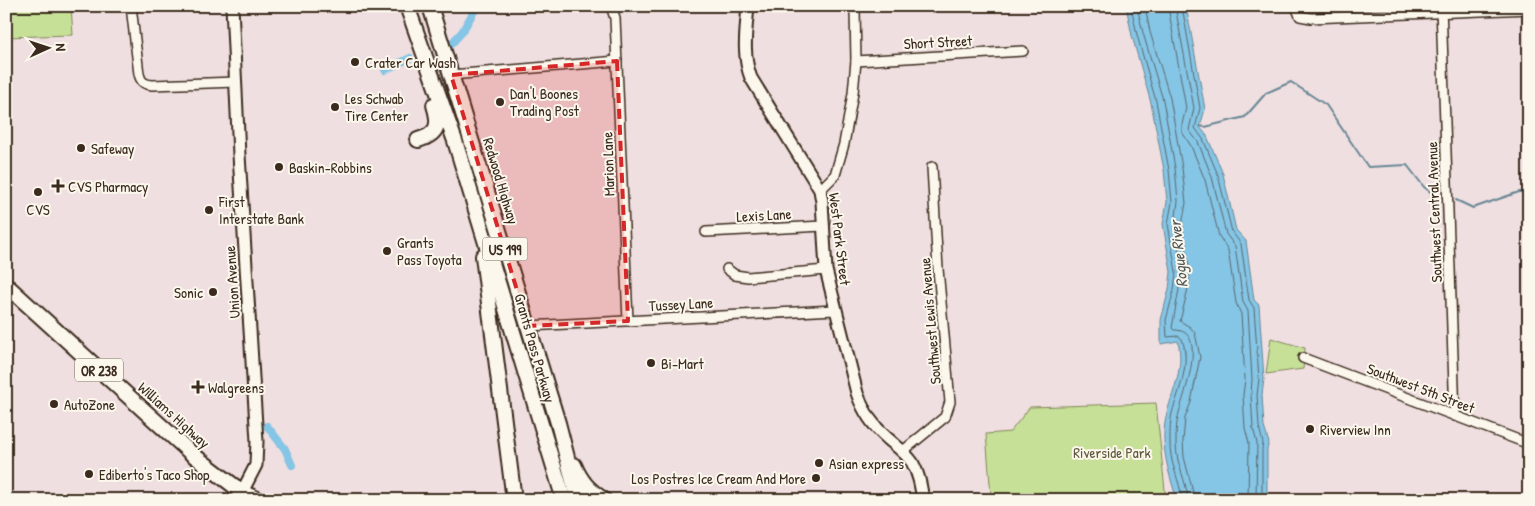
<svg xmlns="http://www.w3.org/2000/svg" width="1535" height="506" font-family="'Patrick Hand',sans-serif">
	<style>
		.green { fill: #c6e097; stroke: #80855a }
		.water { fill: #85c5e5; stroke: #678795 }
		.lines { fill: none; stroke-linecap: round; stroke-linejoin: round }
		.shore { stroke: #59686e; stroke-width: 1 }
		.stream { stroke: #678795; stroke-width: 2 }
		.canal { stroke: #85c5e5; stroke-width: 8 }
		.minor-casing { stroke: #3b2a1e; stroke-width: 12 }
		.tertiary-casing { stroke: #3b2a1e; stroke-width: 15 }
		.primary-casing { stroke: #3b2a1e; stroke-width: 18 }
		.trunk-casing { stroke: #3b2a1e; stroke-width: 18 }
		.minor { stroke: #fbf7ec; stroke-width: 9 }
		.tertiary { stroke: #fbf7ec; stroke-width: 11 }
		.primary { stroke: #fbf7ec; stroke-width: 14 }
		.trunk { stroke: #fbf7ec; stroke-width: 14 }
		.marked { fill: #d62828; fill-opacity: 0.2; stroke: #d62828; stroke-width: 4; stroke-dasharray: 10 6; stroke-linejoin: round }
		.poi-dot { fill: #3b2a1e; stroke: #fbf7ec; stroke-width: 2 }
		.labels { text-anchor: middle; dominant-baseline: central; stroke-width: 4; stroke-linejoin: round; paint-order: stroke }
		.shield { fill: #fbf7ec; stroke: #75685c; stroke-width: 1 }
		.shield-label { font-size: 14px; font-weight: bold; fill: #3b2a1e }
		.street-label { font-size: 15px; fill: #3b2a1e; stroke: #fbf7ec }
		.poi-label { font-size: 15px; fill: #3b2a1e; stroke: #fbf7ec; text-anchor: start }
		.park-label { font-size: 15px; fill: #5e583c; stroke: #fbf7ec }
		.water-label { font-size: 16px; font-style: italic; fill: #51585a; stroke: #fbf7ec }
	</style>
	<rect width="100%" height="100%" fill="#f0dfe0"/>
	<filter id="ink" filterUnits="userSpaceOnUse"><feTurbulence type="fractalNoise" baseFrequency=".02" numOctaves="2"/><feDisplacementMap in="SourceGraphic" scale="10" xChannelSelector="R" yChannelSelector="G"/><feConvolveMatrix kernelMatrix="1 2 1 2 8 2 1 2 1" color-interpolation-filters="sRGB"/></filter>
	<g filter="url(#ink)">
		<g class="green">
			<polygon points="6,6 71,6 73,35 6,37"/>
			<polygon points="1271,338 1305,348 1303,369 1266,374"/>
			<polygon points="1156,403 1166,500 1044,500 1043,495 991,496 986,434 1010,432 1030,407"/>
		</g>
		<path class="water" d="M1126,6H1186L1205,109L1200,127L1207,136L1223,174L1236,230L1246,241L1254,300L1259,305L1264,379L1262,395L1264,427L1269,443L1267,449V500H1177C1168,471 1159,443 1167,413C1174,386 1184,369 1178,341L1161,344V320L1169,289L1171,272L1163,224L1167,202L1164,170L1151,103L1132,36Z"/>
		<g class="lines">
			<g class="shore">
				<path d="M1131,6L1137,35L1156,101L1169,170L1172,202L1168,224L1176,272L1174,290L1166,320L1167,337L1178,336L1182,339C1191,364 1179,389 1172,413C1170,421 1170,432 1170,440C1169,464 1180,479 1182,500"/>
				<path d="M1137,6L1143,33L1163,100L1175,168L1178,201L1175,224L1182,272L1172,328L1174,330C1211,329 1181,400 1178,417C1176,425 1176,435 1176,444C1176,465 1187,481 1188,500"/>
				<polyline points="1145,6 1150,32 1170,98 1182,168 1186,203 1182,225 1190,273 1187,293 1180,321 1190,327 1195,333 1200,357 1191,402 1185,418 1183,441 1184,457 1195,500"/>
				<polyline points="1168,6 1186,108 1182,124 1182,132 1191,146 1205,180 1219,236 1228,250 1236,303 1241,314 1245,379 1243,395 1245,428 1249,443 1248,500"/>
				<polyline points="1175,6 1194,108 1189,130 1198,142 1212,177 1226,234 1235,246 1243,302 1248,311 1252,379 1251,395 1253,428 1257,443 1256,500"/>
				<polyline points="1182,6 1200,108 1195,128 1203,139 1218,175 1232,232 1241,244 1249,300 1254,308 1259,379 1257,395 1259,427 1263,443 1262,449 1262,500"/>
			</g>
			<g class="stream">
				<polyline points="1200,126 1205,127 1245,117 1266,93 1291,82 1326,105 1368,167 1407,165 1424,187 1437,197"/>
				<polyline points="1456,200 1473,208 1519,192 1529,192"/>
			</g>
			<g class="canal">
				<polyline points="451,44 462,32 477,6"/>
				<polyline points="385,70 410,58"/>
				<polyline points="267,426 285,449 292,465"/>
			</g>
			<g class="minor-casing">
				<g id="minor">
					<path d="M131,6L139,74C141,82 144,84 152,85L236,82"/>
					<polyline points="611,6 615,18 628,321"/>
					<polyline points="1296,6 1300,16 1311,18 1529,9"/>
					<polyline points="1441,6 1455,416"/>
					<polyline points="856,61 1023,51"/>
					<polyline points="451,75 617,61"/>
					<polyline points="820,190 835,175 844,144 853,93 856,61 855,10"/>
					<polyline points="706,232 823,226"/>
					<polyline points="727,269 735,275 748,277 826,270"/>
					<polyline points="528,326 835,310"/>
					<polyline points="1303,358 1529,444"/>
					<polyline points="903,451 945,417 950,402 938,269 932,167"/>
				</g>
			</g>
			<g class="tertiary-casing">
				<g id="tertiary">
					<polyline points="232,6 239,155 257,441 256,465 242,492 235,500"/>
					<path d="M748,6C746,31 742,55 751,78L814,180L820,190L822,202L826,270L857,393C863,411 872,425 887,438C896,446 905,452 912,462C919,474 921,487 923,500"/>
				</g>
			</g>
			<g class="primary-casing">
				<polyline id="primary" points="6,285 192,454 242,492 259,500"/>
			</g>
			<g class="trunk-casing">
				<g id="trunk">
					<polyline points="407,6 455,141 564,500"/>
					<polyline points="430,6 558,423 577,496 576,500"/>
					<path d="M418,140C439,134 440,124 434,105"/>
					<polyline points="483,256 514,500"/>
					<path d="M574,465C581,482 589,490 604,500"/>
				</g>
			</g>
			<use href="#minor" class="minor"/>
			<use href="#tertiary" class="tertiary"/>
			<use href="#primary" class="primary"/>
			<use href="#trunk" class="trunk"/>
		</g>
	</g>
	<path class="marked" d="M617,61L628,321L528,326L451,75Z"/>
	<g class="poi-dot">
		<circle cx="355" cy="62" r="5"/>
		<circle cx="500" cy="102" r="5"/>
		<circle cx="335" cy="107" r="5"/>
		<circle cx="81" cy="148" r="5"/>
		<circle cx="279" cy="167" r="5"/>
		<path d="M55.5 178.5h5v5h5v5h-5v5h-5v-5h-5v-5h5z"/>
		<circle cx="38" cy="192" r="5"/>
		<circle cx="209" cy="210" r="5"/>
		<circle cx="387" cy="251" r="5"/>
		<circle cx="213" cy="292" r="5"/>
		<circle cx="651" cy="363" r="5"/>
		<path d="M195.5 379.5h5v5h5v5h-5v5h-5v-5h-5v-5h5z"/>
		<circle cx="54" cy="404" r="5"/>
		<circle cx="1310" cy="429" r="5"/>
		<circle cx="819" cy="463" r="5"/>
		<circle cx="89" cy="474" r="5"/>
		<circle cx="816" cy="478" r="5"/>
	</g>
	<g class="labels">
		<g class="shield">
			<rect x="482.5" y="237.5" width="45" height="23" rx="4"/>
			<rect x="75" y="358.5" width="48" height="23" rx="4"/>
		</g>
		<g class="shield-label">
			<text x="505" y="249">US 199</text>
			<text x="99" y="370">OR 238</text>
		</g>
		<g class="street-label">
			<text transform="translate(938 42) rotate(-3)">Short Street</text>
			<text transform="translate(608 164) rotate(-92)">Marion Lane</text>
			<text transform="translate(501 181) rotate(73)">Redwood Highway</text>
			<text transform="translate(1434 212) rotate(-92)">Southwest Central Avenue</text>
			<text transform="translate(764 215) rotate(-3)">Lexis Lane</text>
			<text transform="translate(840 239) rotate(83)">West Park Street</text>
			<text transform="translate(232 282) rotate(-94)">Union Avenue</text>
			<text transform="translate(681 304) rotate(-3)">Tussey Lane</text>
			<text transform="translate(930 321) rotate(-95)">Southwest Lewis Avenue</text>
			<text transform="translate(535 348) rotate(74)">Grants Pass Parkway</text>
			<text transform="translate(1421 388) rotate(21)">Southwest 5th Street</text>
			<text transform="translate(174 415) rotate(42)">Williams Highway</text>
		</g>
		<g class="poi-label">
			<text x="365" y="62">Crater Car Wash</text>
			<text x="510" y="93">Dan'l Boones<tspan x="510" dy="17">Trading Post</tspan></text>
			<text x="345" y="98">Les Schwab<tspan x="345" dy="17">Tire Center</tspan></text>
			<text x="91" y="148">Safeway</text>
			<text x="289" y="167">Baskin-Robbins</text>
			<text x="68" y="186">CVS Pharmacy</text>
			<text x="219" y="201">First<tspan x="219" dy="17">Interstate Bank</tspan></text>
			<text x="38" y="209" text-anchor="middle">CVS</text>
			<text x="397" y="242">Grants<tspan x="397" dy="17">Pass Toyota</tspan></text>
			<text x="203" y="292" text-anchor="end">Sonic</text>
			<text x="661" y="363">Bi-Mart</text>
			<text x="208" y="387">Walgreens</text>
			<text x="64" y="404">AutoZone</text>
			<text x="1320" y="429">Riverview Inn</text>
			<text x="829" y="463">Asian express</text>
			<text x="99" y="474">Ediberto's Taco Shop</text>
			<text x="806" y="478" text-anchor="end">Los Postres Ice Cream And More</text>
		</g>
		<g class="park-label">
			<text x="1112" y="452">Riverside Park</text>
		</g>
		<g class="water-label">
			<text transform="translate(1178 254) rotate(-96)">Rogue River</text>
		</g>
	</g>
	<rect width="1535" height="506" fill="none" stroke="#fbf7ec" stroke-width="25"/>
	<rect x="12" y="12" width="1510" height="481" fill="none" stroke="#3b2a1e" stroke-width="2" filter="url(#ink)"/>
	<g transform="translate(48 48) rotate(87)" stroke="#fbf7ec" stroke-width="4" paint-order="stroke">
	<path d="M0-4L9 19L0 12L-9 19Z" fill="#3b2a1e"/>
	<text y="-8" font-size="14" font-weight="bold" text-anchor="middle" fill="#3b2a1e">N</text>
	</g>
</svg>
